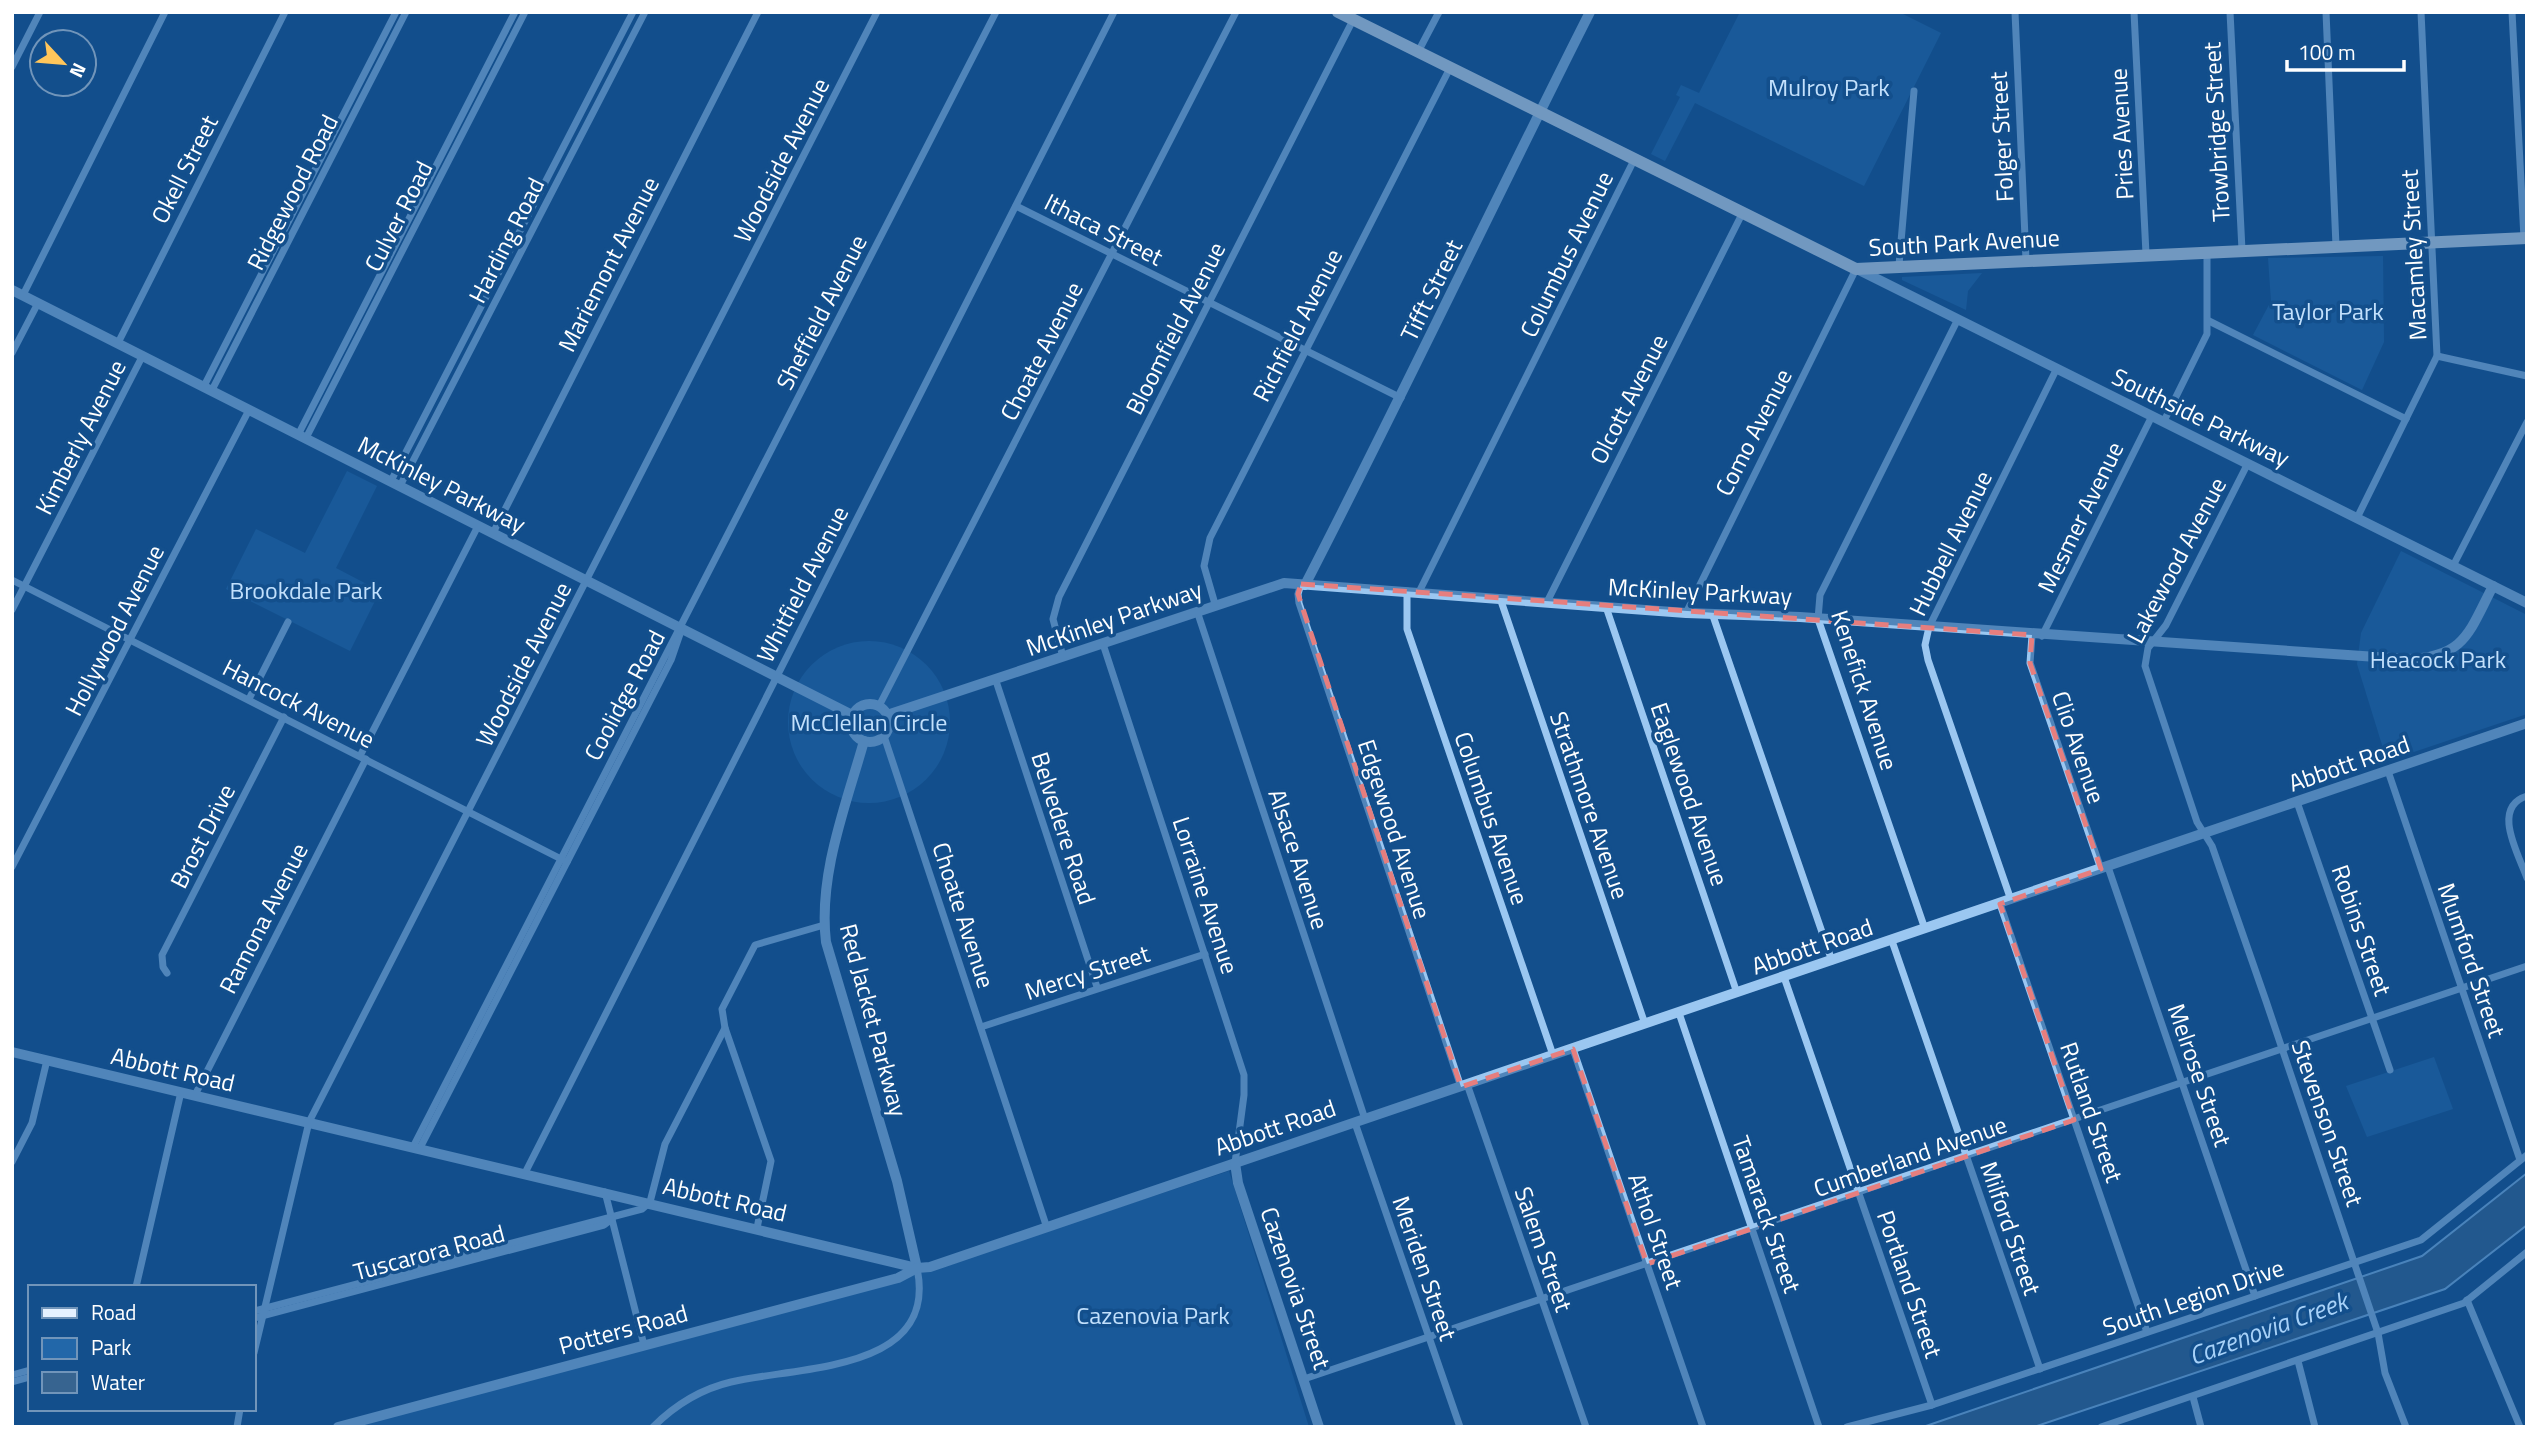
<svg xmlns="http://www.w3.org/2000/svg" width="2539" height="1439" font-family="'Titillium Web',sans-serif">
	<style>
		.green { fill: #2267a9 }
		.water { fill: #376490; stroke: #8dc3f4; stroke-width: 2 }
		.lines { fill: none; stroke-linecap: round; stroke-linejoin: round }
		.minor { stroke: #9bc7f1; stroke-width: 7 }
		.tertiary { stroke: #9bc7f1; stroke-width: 10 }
		.primary { stroke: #e5f1ff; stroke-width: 12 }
		.marked { fill: none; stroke: #e67e7e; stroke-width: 5; stroke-dasharray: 14 9; stroke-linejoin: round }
		.labels { text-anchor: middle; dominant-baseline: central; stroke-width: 7; stroke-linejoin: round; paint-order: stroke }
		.park-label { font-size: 24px; fill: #c2e0fc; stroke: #134f8c }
		.street-label { font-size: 24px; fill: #fff; stroke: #134f8c }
		.water-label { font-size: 26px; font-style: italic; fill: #a7d1f8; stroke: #134f8c }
	</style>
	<rect width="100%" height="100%" fill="#134f8c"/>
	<g class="green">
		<polygon points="1740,12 1899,12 1941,33 1864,186 1695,103 1665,161 1651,154 1680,97 1676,95 1681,85 1699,93"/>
		<polygon points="2383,256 2384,342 2362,390 2253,335 2271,301 2268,258"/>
		<polygon points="1982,273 1968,291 1966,310 1902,280 1902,277"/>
		<polygon points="347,471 377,486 336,568 380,591 350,651 226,589 256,529 305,553"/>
		<polygon points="2401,551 2527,615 2527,714 2387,761 2357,664 2361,633"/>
		<circle cx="869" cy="722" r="81"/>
		<polygon points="2434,1057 2453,1109 2367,1137 2346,1086"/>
		<polygon points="1229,1171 1309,1427 354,1427 931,1270"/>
	</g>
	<polygon class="water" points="2527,1173 2527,1225 2445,1289 2034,1427 1923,1427 2422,1256"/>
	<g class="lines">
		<g class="minor">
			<polyline points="2015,12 2026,260"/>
			<polyline points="2134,12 2146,254"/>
			<polyline points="2230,12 2242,250"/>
			<polyline points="2326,12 2336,246"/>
			<polyline points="2512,12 2524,238"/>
			<polyline points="1418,52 1439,12"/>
			<polyline points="12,67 40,12"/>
			<polyline points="1016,206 1401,398"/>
			<polyline points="1899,265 1914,91"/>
			<polyline points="23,295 165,12"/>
			<polyline points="2209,321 2406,419"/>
			<polyline points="118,343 285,12"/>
			<polyline points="12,353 38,303"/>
			<polyline points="2437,356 2527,376"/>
			<polyline points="204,386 396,12"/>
			<polyline points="212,390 406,12"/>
			<polyline points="2164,421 2207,334 2207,252"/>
			<polyline points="298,435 515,12"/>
			<polyline points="306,438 525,12"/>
			<polyline points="2248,463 2166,625 2148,648 2145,666 2197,822 2212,846 2266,1001 2356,1268 2378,1333 2385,1373 2406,1427"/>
			<polyline points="391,481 633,12"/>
			<polyline points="400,486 645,12"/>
			<polyline points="2357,518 2437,356 2421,12"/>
			<polyline points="493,533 758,12"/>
			<polyline points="2453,566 2527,422"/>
			<polyline points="12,580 567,862"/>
			<polyline points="1301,584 1298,594 1299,603 1461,1087"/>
			<polyline points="1407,591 1407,629 1553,1055"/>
			<polyline points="1419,592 1635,158"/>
			<polyline points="1500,598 1645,1024"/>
			<polyline points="1547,602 1743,212"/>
			<polyline points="1215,604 1204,566 1210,538 1450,68"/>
			<polyline points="1606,607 1737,993"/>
			<polyline points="12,610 143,355"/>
			<polyline points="1197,611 1365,1119"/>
			<polyline points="1686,613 1856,269"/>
			<polyline points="1712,613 1832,961"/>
			<polyline points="2032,635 2030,663 2101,869"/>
			<polyline points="2042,636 2152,416"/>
			<polyline points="1103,644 1244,1075 1244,1095 1235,1163"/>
			<polyline points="1063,657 1053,619 1059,597 1353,20"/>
			<polyline points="996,681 1097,987"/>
			<polyline points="249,699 288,622"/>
			<polyline points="879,706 1236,12"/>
			<polyline points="884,736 1047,1228"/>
			<polyline points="360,756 478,526"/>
			<polyline points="2388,771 2520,1160"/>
			<path d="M2527,796C2491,807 2518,853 2527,878"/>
			<polyline points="2297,802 2390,1070"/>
			<polyline points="12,867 249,410"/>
			<polyline points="2108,867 2255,1296"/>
			<polyline points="2011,900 1928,660 1925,645 1929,627 2057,368"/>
			<polyline points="2000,904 2147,1332"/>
			<polyline points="1925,929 1818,619 1820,595 1958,319"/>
			<polyline points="1892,941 2040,1369"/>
			<polyline points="167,973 163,967 162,955 284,717"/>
			<polyline points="1784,977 1932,1405"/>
			<polyline points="1679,1013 1819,1427"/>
			<polyline points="981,1027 1205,954"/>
			<polyline points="725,1028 771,1161 757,1228"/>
			<polyline points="1573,1049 1703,1427"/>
			<polyline points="1467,1084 1586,1427"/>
			<polyline points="195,1095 366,759"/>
			<polyline points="1355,1123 1460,1427"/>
			<polyline points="413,1147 996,12"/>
			<polyline points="420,1148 671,660 681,631"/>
			<polyline points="12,1162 32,1123 47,1060"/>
			<polyline points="525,1173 1114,12"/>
			<polyline points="605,1192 644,1345"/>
			<polyline points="136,1287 181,1092"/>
			<polyline points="2467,1300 2520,1427"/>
			<polyline points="254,1311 642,1209 650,1202 665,1144 725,1028 722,1009 755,945 824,925"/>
			<polyline points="254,1318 604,1225 612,1219"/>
			<polyline points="254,1353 309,1122 877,12"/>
			<polyline points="2298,1361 2315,1427"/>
			<polyline points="12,1375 30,1370"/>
			<polyline points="1304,1379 2527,966"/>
			<polyline points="12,1382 30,1377"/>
			<polyline points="2193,1397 2201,1427"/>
			<polyline points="237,1427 240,1409"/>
			<path d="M653,1427C675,1405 701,1389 731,1382C798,1366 939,1373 917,1268"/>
			<polyline points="1847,1427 1932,1405 2421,1240 2527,1155"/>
			<polyline points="2101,1427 2464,1303 2527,1252"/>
		</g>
		<g class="tertiary">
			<polyline points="1857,269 2527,603"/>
			<polyline points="12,290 852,715"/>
			<path d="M1305,585C1403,395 1494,202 1590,12"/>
			<circle cx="870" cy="723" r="19"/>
			<path d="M887,715L1284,583L1686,613L1800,617L2406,659C2465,658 2469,632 2493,586"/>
			<path d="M864,741C846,805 818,875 826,942L897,1181L917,1268"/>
			<polyline points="12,1052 917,1268 930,1267 2527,723"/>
			<polyline points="1235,1163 1238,1183 1319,1427"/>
			<polyline points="338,1427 898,1278 917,1268"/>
		</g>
		<polyline class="primary" points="1338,12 1856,269 2527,238"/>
	</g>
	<path d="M0 0H2539V1439H0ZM1301,584L2032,635L2030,663L2101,869L2000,904L2074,1120L1647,1264L1573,1049L1461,1087L1298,594Z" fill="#134f8c" fill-opacity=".55" fill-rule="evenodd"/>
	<path class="marked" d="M1301,584L2032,635L2030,663L2101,869L2000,904L2074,1120L1647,1264L1573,1049L1461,1087L1298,594Z"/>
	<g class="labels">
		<g class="park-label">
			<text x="1829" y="87">Mulroy Park</text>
			<text x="2328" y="311">Taylor Park</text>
			<text x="306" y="590">Brookdale Park</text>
			<text x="2438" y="659">Heacock Park</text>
			<text x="869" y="722">McClellan Circle</text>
			<text x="1153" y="1315">Cazenovia Park</text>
		</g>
		<g class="street-label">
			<text transform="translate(2216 132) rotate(-93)">Trowbridge Street</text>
			<text transform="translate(2121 134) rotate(-93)">Pries Avenue</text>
			<text transform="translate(2001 137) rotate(-93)">Folger Street</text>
			<text transform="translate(781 160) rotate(-63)">Woodside Avenue</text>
			<text transform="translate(184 169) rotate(-63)">Okell Street</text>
			<text transform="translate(292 192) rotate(-63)">Ridgewood Road</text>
			<text transform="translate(398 216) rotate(-63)">Culver Road</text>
			<text transform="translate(1104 229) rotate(27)">Ithaca Street</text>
			<text transform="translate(506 240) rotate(-63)">Harding Road</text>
			<text transform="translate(1964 242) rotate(-3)">South Park Avenue</text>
			<text transform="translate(1566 254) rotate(-64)">Columbus Avenue</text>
			<text transform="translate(2413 255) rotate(-93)">Macamley Street</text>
			<text transform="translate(608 264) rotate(-63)">Mariemont Avenue</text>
			<text transform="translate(1431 290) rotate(-64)">Tifft Street</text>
			<text transform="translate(821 312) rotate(-63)">Sheffield Avenue</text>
			<text transform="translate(1297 325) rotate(-63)">Richfield Avenue</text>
			<text transform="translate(1175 328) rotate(-63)">Bloomfield Avenue</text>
			<text transform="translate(1041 351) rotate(-63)">Choate Avenue</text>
			<text transform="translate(1628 399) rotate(-63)">Olcott Avenue</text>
			<text transform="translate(2201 417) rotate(26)">Southside Parkway</text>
			<text transform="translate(1753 432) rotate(-63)">Como Avenue</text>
			<text transform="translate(80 437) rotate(-63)">Kimberly Avenue</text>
			<text transform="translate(442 484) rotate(27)">McKinley Parkway</text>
			<text transform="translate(2080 517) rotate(-64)">Mesmer Avenue</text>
			<text transform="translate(1950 543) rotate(-64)">Hubbell Avenue</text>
			<text transform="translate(2176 560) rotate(-62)">Lakewood Avenue</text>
			<text transform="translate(802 584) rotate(-63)">Whitfield Avenue</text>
			<text transform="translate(1700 591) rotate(3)">McKinley Parkway</text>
			<text transform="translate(1114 618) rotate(-19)">McKinley Parkway</text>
			<text transform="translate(114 630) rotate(-63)">Hollywood Avenue</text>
			<text transform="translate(523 664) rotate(-63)">Woodside Avenue</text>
			<text transform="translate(1865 690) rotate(72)">Kenefick Avenue</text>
			<text transform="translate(624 695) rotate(-62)">Coolidge Road</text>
			<text transform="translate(299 703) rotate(27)">Hancock Avenue</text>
			<text transform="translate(2079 747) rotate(71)">Clio Avenue</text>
			<text transform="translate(2349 763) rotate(-19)">Abbott Road</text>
			<text transform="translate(1690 794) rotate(71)">Eaglewood Avenue</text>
			<text transform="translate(1590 805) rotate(71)">Strathmore Avenue</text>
			<text transform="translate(1492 818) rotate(71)">Columbus Avenue</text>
			<text transform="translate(1064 828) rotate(72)">Belvedere Road</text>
			<text transform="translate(1395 829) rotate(72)">Edgewood Avenue</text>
			<text transform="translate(202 836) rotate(-63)">Brost Drive</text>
			<text transform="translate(1299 859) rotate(72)">Alsace Avenue</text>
			<text transform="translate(1206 895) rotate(72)">Lorraine Avenue</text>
			<text transform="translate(964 915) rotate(72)">Choate Avenue</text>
			<text transform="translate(263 918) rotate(-63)">Ramona Avenue</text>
			<text transform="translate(2362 930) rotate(71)">Robins Street</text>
			<text transform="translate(1812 946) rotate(-19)">Abbott Road</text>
			<text transform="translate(2472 960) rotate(71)">Mumford Street</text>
			<text transform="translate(1087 972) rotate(-18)">Mercy Street</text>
			<text transform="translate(874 1020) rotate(75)">Red Jacket Parkway</text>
			<text transform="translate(173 1069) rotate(13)">Abbott Road</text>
			<text transform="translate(2200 1075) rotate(71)">Melrose Street</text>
			<text transform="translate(2092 1112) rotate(71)">Rutland Street</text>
			<text transform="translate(2328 1123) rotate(71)">Stevenson Street</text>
			<text transform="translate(1275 1127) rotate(-19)">Abbott Road</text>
			<text transform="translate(1910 1156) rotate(-19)">Cumberland Avenue</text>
			<text transform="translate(725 1199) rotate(13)">Abbott Road</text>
			<text transform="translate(1767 1214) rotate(71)">Tamarack Street</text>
			<text transform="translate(2011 1228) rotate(71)">Milford Street</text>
			<text transform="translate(1656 1231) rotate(71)">Athol Street</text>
			<text transform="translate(1544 1249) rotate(71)">Salem Street</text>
			<text transform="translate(429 1252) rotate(-15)">Tuscarora Road</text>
			<text transform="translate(1425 1268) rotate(71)">Meriden Street</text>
			<text transform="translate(1910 1284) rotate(71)">Portland Street</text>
			<text transform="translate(1296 1288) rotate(71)">Cazenovia Street</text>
			<text transform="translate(2193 1297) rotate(-19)">South Legion Drive</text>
			<text transform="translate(623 1329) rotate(-15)">Potters Road</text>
		</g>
		<g class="water-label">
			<text transform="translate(2268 1328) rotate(-20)">Cazenovia Creek</text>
		</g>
	</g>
	<rect width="2539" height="1439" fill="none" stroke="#ffffff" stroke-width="28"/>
	<rect x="28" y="1285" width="228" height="126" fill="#134f8c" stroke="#7195ba" stroke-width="2"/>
	<rect x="42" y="1308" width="35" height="10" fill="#e5f1ff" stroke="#7195ba" stroke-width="2"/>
	<text x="91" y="1320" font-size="21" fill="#ffffff">Road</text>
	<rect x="42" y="1338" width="35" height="21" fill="#2267a9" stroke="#7195ba" stroke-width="2"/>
	<text x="91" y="1355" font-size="21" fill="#ffffff">Park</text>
	<rect x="42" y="1372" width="35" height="21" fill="#376490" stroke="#7195ba" stroke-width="2"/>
	<text x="91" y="1390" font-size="21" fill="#ffffff">Water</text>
	<g transform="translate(63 63) rotate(116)"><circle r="33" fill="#134f8c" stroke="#7195ba" stroke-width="2"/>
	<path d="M0-5L12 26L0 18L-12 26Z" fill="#ffc65b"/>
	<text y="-10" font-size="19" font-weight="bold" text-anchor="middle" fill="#ffffff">N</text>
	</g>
	<path d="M2287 60v10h117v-10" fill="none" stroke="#ffffff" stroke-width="3.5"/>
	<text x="2298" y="60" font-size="21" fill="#ffffff" stroke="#134f8c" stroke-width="5" paint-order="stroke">100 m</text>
</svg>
